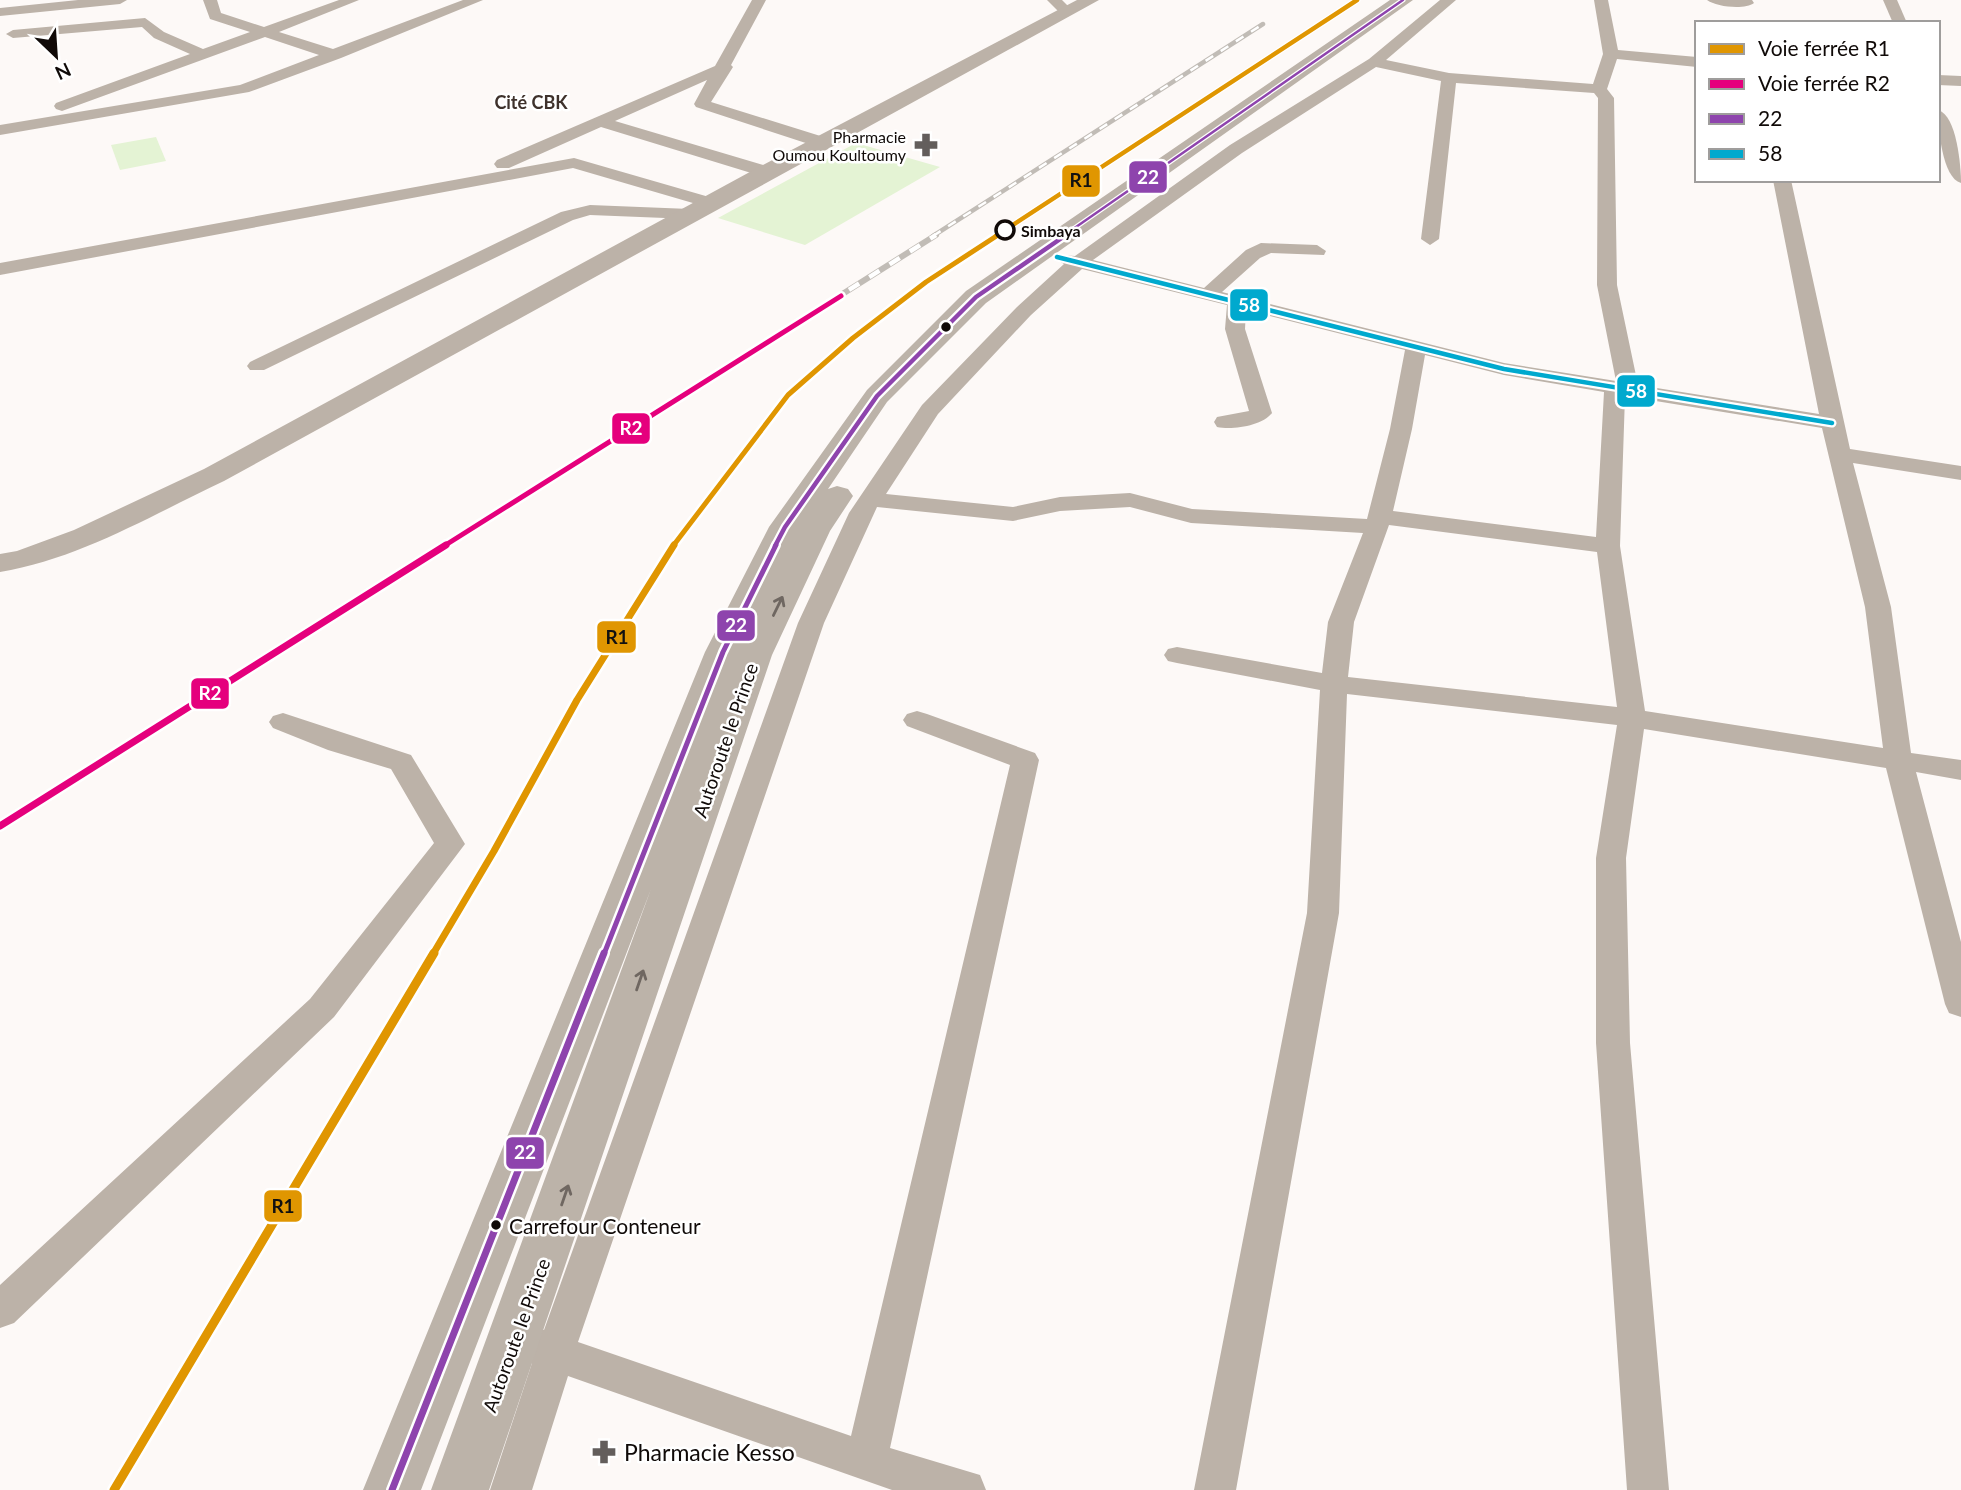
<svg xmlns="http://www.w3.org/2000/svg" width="1961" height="1490" font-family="Lato,sans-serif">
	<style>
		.green { fill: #e4f3d4 }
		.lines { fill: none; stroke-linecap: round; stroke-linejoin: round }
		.minor { fill: #bcb2a8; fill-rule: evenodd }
		.tertiary { fill: #bcb2a8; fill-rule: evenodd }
		.primary { fill: #bcb3a9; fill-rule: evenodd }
		.rail-far3-casing { stroke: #c1bcb6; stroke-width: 4.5 }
		.rail-far2-casing { stroke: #c1bcb6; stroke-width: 6 }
		.rail-far1-casing { stroke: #c1bcb6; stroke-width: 8 }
		.rail-casing { stroke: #c1bcb6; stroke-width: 10 }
		.rail-far3 { stroke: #fff; stroke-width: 2.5; stroke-dasharray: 9; stroke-linecap: butt }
		.rail-far2 { stroke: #fff; stroke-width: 4.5; stroke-dasharray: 12; stroke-linecap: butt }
		.rail-far1 { stroke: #fff; stroke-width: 5; stroke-dasharray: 16; stroke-linecap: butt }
		.rail { stroke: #fff; stroke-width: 7; stroke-dasharray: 21; stroke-linecap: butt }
		.bus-1-far3-casing { stroke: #fff; stroke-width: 5 }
		.bus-1-far2-casing { stroke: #fff; stroke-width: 9 }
		.bus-1-far1-casing { stroke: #fff; stroke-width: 10 }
		.bus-1-casing { stroke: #fff; stroke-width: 12 }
		.bus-2-casing { stroke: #fff; stroke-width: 9 }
		.bus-1-far3 { stroke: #8e44ad; stroke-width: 2.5 }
		.bus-1-far2 { stroke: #8e44ad; stroke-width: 4.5 }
		.bus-1-far1 { stroke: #8e44ad; stroke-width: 5 }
		.bus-1 { stroke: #8e44ad; stroke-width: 7 }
		.bus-2 { stroke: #00a9ce; stroke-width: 4.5 }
		.rail-1-far3-casing { stroke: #fff; stroke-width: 7 }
		.rail-1-far2-casing { stroke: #fff; stroke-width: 10 }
		.rail-1-far1-casing { stroke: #fff; stroke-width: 12 }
		.rail-1-casing { stroke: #fff; stroke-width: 14 }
		.rail-2-far1-casing { stroke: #fff; stroke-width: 10 }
		.rail-2-casing { stroke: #fff; stroke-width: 12 }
		.rail-1-far3 { stroke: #e09601; stroke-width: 4.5 }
		.rail-1-far2 { stroke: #e09601; stroke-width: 5 }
		.rail-1-far1 { stroke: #e09601; stroke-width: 7 }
		.rail-1 { stroke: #e09601; stroke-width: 9 }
		.rail-2-far1 { stroke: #e5007d; stroke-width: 5 }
		.rail-2 { stroke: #e5007d; stroke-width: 7 }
		.oneway { stroke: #6f6761 }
		.stop-dot { fill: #fff; stroke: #100a08; stroke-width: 3.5 }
		.bus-dot { fill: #100a08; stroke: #fff; stroke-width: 2.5 }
		.labels { text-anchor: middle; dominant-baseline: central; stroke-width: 5; stroke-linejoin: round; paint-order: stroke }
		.far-poi-label { font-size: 16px; fill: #100a08; stroke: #fff; text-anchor: end }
		.far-stop-label { font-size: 16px; font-weight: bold; fill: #100a08; stroke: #fff; text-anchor: start }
		.far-neighbourhood-label { font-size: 18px; font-weight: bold; fill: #3f322c; stroke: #fff }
		.street-label { font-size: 19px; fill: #100a08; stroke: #fff }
		.near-bus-label { font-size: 21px; fill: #100a08; stroke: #fff; text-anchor: start }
		.near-poi-label { font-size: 23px; fill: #100a08; stroke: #fff; text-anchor: start }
		.line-badge { stroke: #fff; stroke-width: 2.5 }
		.badge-label { font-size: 19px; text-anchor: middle; font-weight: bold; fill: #fff }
		.pale-badge-label { font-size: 19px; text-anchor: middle; font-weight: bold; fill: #111 }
	</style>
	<rect width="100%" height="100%" fill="#fdf9f7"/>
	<g class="green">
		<polygon points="156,137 166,161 120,170 111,145"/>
		<polygon points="856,143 940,167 805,245 718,218"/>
	</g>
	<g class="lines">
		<g class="minor">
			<polygon points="78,0 127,0 120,4 0,16 0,8"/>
			<polygon points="203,0 217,0 221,13 264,27 339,0 359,0 279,32 333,49 463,0 483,0 341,58 249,92 0,135 0,125 240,85 319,55 265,37 62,111 56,109 54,106 56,103 190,54 154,38 142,27 13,38 6,34 13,30 145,18 164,32 203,49 250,32 210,19"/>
			<polygon points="752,0 766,0 731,65 733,67 711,102 830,139 832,143 830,147 818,147 696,107 694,104 707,80 615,121 773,168 776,172 773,176 761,176 601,127 509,168 497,168 494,164 497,160 715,66"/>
			<polygon points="1047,0 1062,0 1074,12 1067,16 1062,15"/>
			<path d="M1440,0H1456L1386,60L1449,73L1593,84L1603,54L1594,0H1608L1618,50L1697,57V67L1617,59L1607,89L1614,98L1617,285L1638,385L1819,414L1773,180H1791L1850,449L1961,466V480L1853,463L1891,607L1911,753L1961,760V780L1916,772L1961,942V1017L1949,1013L1945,1004L1886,768L1644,729L1626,858L1630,1043L1669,1490H1627L1596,1043V858L1617,725L1347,694L1339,913L1236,1490H1194L1307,913L1320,690L1177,663L1168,661L1164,655L1168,649L1177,647L1322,673L1328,622L1363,533L1191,523L1130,507L1060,511L1013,521L877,507L824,623L578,1342L851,1436L1010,765L907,726L903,720L907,714L917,711L927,714L1035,753L1039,760L890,1448L980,1475L986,1490H892L568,1376L532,1490H490L532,1363L522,1359L516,1346L522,1333L536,1328L544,1330L798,623L849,513L922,405L1017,307L1064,264L1056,259L1058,255L1075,256L1230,145L1369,59ZM1376,67L1441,81L1421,239L1430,245L1439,239L1456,83L1594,93L1598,98L1597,285L1616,381L1504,363L1222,292L1260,258L1271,253L1324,255L1326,251L1317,245L1261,243L1246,250L1204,288L1093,260L1242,153ZM1082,269L1227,305L1225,329L1249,411L1217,417L1214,422L1217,427C1233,430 1262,426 1272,413L1245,329L1246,310L1405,350L1390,429L1367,519L1192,509L1130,493L1060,497L1013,507L886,494L938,414L1031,315ZM1425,355L1504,375L1604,392L1596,537L1393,511L1412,429ZM1625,396L1822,428L1865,607L1883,748L1645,711L1620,546ZM1389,525L1597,552L1617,707L1348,677L1354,622Z"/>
			<path d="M1707,0H1752L1754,3C1745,10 1716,7 1707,0Z"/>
			<polygon points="1883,0 1897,0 1907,23 1893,23"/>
			<polygon points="1938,75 1961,76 1961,86 1938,85"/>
			<path d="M1938,110C1957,115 1961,167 1961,183C1942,178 1938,127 1938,110Z"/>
			<polygon points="574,158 716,199 719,203 710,208 573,168 0,275 0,263"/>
			<polygon points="590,205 690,209 699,214 690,219 590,215 573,220 264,370 250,370 247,366 250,362 561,212"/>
			<polygon points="283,713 411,755 465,844 334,1017 14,1323 0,1328 0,1285 310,999 434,843 391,769 328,750 273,728 269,722 273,716"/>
		</g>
		<path class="tertiary" d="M1077,0H1099L224,481C152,515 79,559 0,572V554L17,551L74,530L204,469L759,167Z"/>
		<polygon class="primary" points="1390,0 1413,0 986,303 887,402 828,489 837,486 848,489 853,496 830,531 772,655 489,1490 431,1490 651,889 421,1490 363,1490 705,652 769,527 867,390 966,291"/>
		<g class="rail-far3-casing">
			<g id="rail-far3">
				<polyline points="933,236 1263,24"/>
				<polyline points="996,236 1357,0"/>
			</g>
		</g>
		<g class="rail-far2-casing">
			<g id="rail-far2">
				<polyline points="443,546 936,235"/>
				<polyline points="673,546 788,395 853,338 926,282 998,235"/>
			</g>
		</g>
		<g class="rail-far1-casing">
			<g id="rail-far1">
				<polyline points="0,826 446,545"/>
				<polyline points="433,954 494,851 577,700 674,545"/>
			</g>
		</g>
		<g class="rail-casing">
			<polyline id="rail" points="114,1490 434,953"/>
		</g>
		<use href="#rail-far3" class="rail-far3"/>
		<use href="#rail-far2" class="rail-far2"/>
		<use href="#rail-far1" class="rail-far1"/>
		<use href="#rail" class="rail"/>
		<g class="bus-1-far3-casing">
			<polyline id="bus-1-far3" points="1063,236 1403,0"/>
		</g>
		<g class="bus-1-far2-casing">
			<polyline id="bus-1-far2" points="775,546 785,527 877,396 976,297 1066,235"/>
		</g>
		<g class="bus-1-far1-casing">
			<polyline id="bus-1-far1" points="604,954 723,652 776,545"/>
		</g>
		<g class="bus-1-casing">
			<polyline id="bus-1" points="392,1490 604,953"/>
		</g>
		<g class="bus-2-casing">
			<polyline id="bus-2" points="1057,257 1504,369 1832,423"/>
		</g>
		<use href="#bus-1-far3" class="bus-1-far3"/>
		<use href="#bus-1-far2" class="bus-1-far2"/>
		<use href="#bus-1-far1" class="bus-1-far1"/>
		<use href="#bus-1" class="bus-1"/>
		<use href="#bus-2" class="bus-2"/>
		<g class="rail-1-far3-casing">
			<polyline id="rail-1-far3" points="996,236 1357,0"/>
		</g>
		<g class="rail-1-far2-casing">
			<polyline id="rail-1-far2" points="673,546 788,395 853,338 926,282 998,235"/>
		</g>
		<g class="rail-1-far1-casing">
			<polyline id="rail-1-far1" points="433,954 494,851 577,700 674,545"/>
		</g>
		<g class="rail-1-casing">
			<polyline id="rail-1" points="114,1490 434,953"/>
		</g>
		<g class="rail-2-far1-casing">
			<polyline id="rail-2-far1" points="444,546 841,296"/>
		</g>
		<g class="rail-2-casing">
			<polyline id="rail-2" points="0,826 446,545"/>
		</g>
		<use href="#rail-1-far3" class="rail-1-far3"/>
		<use href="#rail-1-far2" class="rail-1-far2"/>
		<use href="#rail-1-far1" class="rail-1-far1"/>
		<use href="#rail-1" class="rail-1"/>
		<use href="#rail-2-far1" class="rail-2-far1"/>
		<use href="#rail-2" class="rail-2"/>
	</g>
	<defs><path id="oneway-shaft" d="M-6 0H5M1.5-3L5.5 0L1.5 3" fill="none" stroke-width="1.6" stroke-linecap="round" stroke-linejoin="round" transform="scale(1.75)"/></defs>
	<g class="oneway">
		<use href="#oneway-shaft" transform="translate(778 606) rotate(-64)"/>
		<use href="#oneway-shaft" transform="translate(640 980) rotate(-71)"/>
		<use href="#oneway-shaft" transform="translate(565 1195) rotate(-71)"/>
	</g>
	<defs>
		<g id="pharmacy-bare" transform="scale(1.89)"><path d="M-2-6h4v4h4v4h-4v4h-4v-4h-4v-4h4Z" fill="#635e5c" stroke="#fff" stroke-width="2.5" paint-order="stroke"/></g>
	</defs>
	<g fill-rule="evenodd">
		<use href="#pharmacy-bare" x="926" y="145"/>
		<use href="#pharmacy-bare" x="604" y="1452"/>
	</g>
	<circle class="stop-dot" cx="1005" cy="230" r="9"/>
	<g class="bus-dot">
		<circle cx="946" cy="327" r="6"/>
		<circle cx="496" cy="1225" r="6"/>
	</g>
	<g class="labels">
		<g class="far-poi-label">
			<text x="906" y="136">Pharmacie<tspan x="906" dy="18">Oumou Koultoumy</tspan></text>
		</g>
		<g class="far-stop-label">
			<text x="1021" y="230">Simbaya</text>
		</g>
		<g class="far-neighbourhood-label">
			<text x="531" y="102">Cité CBK</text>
		</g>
		<g class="street-label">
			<text transform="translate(725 740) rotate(-71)">Autoroute le Prince</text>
			<text transform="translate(516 1335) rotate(-70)">Autoroute le Prince</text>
		</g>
		<g class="near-bus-label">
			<text x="509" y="1225">Carrefour Conteneur</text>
		</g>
		<g class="near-poi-label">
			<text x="624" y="1452">Pharmacie Kesso</text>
		</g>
	</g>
	<g class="line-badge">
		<rect x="1128" y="160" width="40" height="34" rx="7" fill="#8e44ad"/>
		<rect x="1061" y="164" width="40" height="34" rx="7" fill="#e09601"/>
		<rect x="1229" y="288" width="40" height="34" rx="7" fill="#00a9ce"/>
		<rect x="1616" y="374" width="40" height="34" rx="7" fill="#00a9ce"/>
		<rect x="611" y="412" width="40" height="33" rx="7" fill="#e5007d"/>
		<rect x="716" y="609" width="40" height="33" rx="7" fill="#8e44ad"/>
		<rect x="596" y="620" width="41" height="34" rx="7" fill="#e09601"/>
		<rect x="190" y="677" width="40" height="33" rx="7" fill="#e5007d"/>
		<rect x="505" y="1136" width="40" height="34" rx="7" fill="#8e44ad"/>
		<rect x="263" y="1189" width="40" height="34" rx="7" fill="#e09601"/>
	</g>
	<g class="badge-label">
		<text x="1148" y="184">22</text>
		<text x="1249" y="312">58</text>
		<text x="1636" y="398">58</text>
		<text x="631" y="435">R2</text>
		<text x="736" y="632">22</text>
		<text x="210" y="700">R2</text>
		<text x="525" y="1159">22</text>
	</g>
	<g class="pale-badge-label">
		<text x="1081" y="187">R1</text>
		<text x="617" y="644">R1</text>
		<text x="283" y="1213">R1</text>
	</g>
	<rect x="1695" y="21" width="245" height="161" fill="#ffffff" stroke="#9f9d9c" stroke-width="2"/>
	<rect x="1709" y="44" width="35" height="10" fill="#e09601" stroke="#9f9d9c" stroke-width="2"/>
	<text x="1758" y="56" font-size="21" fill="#100a08">Voie ferrée R1</text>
	<rect x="1709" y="79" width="35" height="10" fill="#e5007d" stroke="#9f9d9c" stroke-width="2"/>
	<text x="1758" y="91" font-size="21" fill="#100a08">Voie ferrée R2</text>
	<rect x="1709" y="114" width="35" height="10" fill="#8e44ad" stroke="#9f9d9c" stroke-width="2"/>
	<text x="1758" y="126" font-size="21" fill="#100a08">22</text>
	<rect x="1709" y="149" width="35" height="10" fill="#00a9ce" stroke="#9f9d9c" stroke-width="2"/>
	<text x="1758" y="161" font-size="21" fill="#100a08">58</text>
	<g transform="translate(56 56) rotate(155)" stroke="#ffffff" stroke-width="5" paint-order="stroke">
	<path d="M0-5L12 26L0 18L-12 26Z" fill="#100a08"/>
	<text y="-10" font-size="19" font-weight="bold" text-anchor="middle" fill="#100a08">N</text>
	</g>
</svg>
